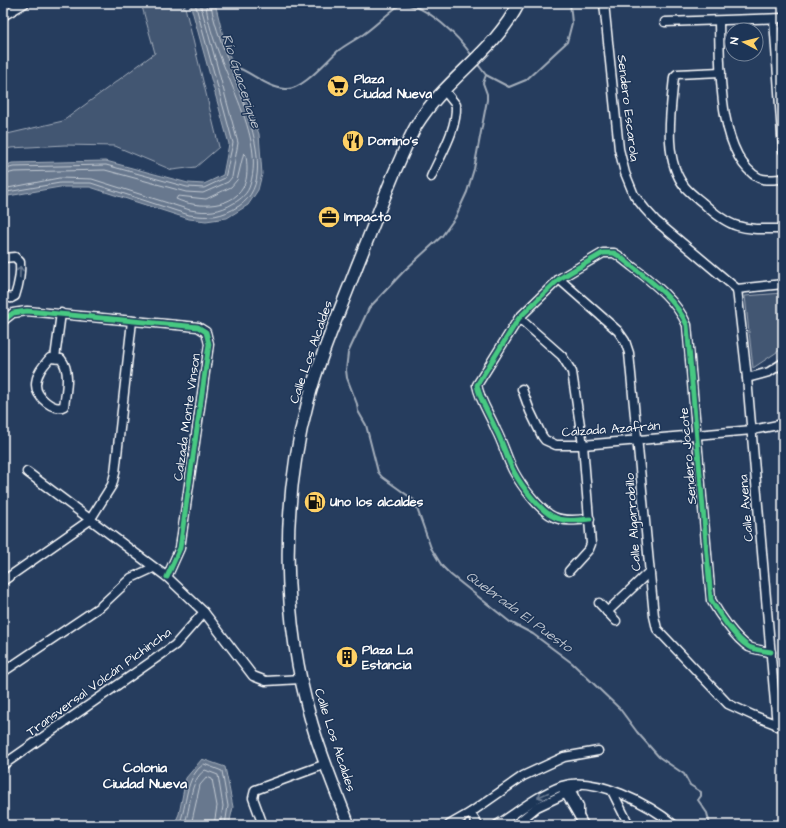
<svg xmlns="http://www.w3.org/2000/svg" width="786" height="828" font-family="'Architects Daughter',sans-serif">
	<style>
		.green { fill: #425672; stroke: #a0aab8 }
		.water { fill: #67788e; stroke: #a4aebb }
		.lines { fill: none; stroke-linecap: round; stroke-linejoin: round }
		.shore { stroke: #c2c9d2; stroke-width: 1 }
		.stream { stroke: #a4aebb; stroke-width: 2 }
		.street-casing { stroke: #fff; stroke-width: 11 }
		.secondary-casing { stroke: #fff; stroke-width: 14 }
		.street { stroke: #1d3557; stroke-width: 8 }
		.secondary { stroke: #1d3557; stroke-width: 11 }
		.cycleway-casing { stroke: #1d3557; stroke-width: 8 }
		.cycleway { stroke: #46c982; stroke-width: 5 }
		.oneway { stroke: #6c7c92 }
		.labels { text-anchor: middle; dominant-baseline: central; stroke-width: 3; stroke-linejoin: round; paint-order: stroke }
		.poi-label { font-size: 13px; font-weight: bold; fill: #fff; stroke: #1d3557; text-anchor: start }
		.street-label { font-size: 13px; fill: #fff; stroke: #1d3557 }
		.water-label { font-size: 14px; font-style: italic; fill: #bbc2cc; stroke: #1d3557 }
		.neighbourhood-label { font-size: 14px; font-weight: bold; fill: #fff; stroke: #1d3557 }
	</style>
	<rect width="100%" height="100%" fill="#263d5e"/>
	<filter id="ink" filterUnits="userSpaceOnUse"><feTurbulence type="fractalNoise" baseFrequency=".025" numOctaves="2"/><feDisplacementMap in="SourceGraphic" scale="8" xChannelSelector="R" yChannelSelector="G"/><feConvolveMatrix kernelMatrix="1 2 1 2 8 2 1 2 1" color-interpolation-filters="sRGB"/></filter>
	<g filter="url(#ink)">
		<g class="green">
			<polygon points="141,3 184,3 219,147 196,167 172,170 115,146 65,145 11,148 3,150 3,135 63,121 155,53"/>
			<polygon points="783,293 783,348 753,368 745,296"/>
		</g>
		<g class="water">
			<polygon points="190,3 215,3 225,44 259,134 262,174 258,190 248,205 227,218 206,221 189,219 90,187 60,187 8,196 3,199 3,167 12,163 106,161 188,183 204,184 223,175 229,144"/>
			<polygon points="202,759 225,767 233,807 229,825 174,825 179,814 186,778"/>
		</g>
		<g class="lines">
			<g class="shore">
				<path d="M244,153L246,155C247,164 248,174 245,183C236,209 197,209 176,199L178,196L206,199L231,187L237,180Z"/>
				<polyline points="3,170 13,167 106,165 187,187 204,188 225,178 233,143 195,3"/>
				<polyline points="3,175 14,172 105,170 186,192 203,193 228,182 232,177 238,143 200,3"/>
				<path d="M3,189L59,178L92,179L190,210C207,213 220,212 234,203C241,199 248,193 250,185C268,131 209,59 206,3"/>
				<path d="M3,195L7,192L60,183H91L189,215C210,218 221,217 239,206C292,172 215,53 211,3"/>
				<path d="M179,825C188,804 184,778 204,764L222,771L228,806L225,825"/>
				<path d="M184,825C192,807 188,782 205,770L218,775L223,806L220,825"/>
				<polyline points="191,825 200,785 207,777 212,779 217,806 214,825"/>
			</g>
			<g class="stream">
				<polyline points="476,62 486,75 509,87 526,80 567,42 572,23 570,3"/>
				<path d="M233,66C251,71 266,88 286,89C303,90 327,60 339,50C347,44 357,39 365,33C377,24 388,13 401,4C427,4 459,37 473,57"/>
				<polyline points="486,75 483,83 487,94 487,100 474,169 467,192 455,218 442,236 405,270 369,308 348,353 346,370 347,378 357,404 358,411 366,425 378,472 382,477 414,500 431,548 442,566 451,575 510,622 533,634 572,663 620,709 637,732 659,757 684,774 690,785 701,792 701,796 698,800 707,813 710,825"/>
			</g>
			<g class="street-casing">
				<g id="street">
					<polyline points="604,3 619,149 625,173 634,195 645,209 656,221 737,289"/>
					<polyline points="3,16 25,3"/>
					<polyline points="774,19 783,150"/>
					<path d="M719,21C720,63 717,155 759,178C766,181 776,179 783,179"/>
					<polyline points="665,22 783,18"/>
					<path d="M721,72L677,74L674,77C671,110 662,159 685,187C690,193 697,198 703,203C733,231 743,229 783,229"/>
					<path d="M431,177C441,154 457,130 456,105L444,90"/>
					<path d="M3,258L15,257L20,262C21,274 19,284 15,296L11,298"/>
					<polyline points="559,279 618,331 625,341 629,353 654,616 657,629 728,704 752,715 783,727"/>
					<polyline points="737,289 747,378 777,726"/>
					<polyline points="737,289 783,284"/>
					<polyline points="3,296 11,298"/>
					<polyline points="519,318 562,356 572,372 583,445 591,544 589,549 569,571"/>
					<polyline points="3,321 13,313 27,311 198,327 206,332 209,344 180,548 167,577"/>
					<path d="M50,358L61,359C71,371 66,391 64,406C54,412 36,397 36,385C36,374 43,366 50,358Z"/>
					<polyline points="55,358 61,313"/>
					<polyline points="747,378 769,372 783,363"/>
					<polyline points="522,389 530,411 542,436 545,440 556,445 583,445 752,430 783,424"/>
					<polyline points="27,472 167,577 204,612 253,676 266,681 301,679"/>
					<path d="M590,519C579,520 564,522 554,517C540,511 521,485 514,472C507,459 503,443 496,430C490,415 480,401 477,385L519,318L559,279L603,253H614L619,256C643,276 674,295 687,325L711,600C719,614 735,638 749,647C756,650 764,651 771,652"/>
					<polyline points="3,581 90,520 112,485 115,473 132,321"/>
					<polyline points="599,603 616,621"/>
					<polyline points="607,612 649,572"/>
					<polyline points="3,672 101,606 131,578 153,568"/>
					<polyline points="3,765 175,645 204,612"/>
					<polyline points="569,787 579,806 579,816"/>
					<polyline points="563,789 584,825"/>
					<polyline points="612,791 629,825"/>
					<polyline points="470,813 478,825"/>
					<polyline points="263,825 253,798 255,790 326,764"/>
					<polyline points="449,825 470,813 523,776 564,757 598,751"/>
					<path d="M497,825C519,811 538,795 562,786C594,775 651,805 674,825"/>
					<polyline points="515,825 537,807 571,791 579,785"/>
				</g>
			</g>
			<g class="secondary-casing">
				<path id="secondary" d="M349,825C336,792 322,758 312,724C282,620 280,506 308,401C320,355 340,311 357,266C370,234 382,202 395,171C402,156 408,140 416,126C445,78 494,53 519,3"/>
			</g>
			<use href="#street" class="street"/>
			<use href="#secondary" class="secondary"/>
			<g class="cycleway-casing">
				<g id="cycleway">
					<polyline points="3,321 13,313 27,311 198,327 206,332 209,344 180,548 167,577"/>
					<path d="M590,519C579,520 564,522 554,517C540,511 521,485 514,472C507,459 503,443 496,430C490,415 480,401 477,385L519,318L559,279L603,253H614L619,256C643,276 674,295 687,325L711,600C719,614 735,638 749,647C756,650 764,651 771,652"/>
				</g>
			</g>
			<use href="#cycleway" class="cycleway"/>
		</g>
		<defs><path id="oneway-shaft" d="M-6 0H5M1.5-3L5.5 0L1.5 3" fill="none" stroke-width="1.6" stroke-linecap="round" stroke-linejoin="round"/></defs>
		<g class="oneway">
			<use href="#oneway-shaft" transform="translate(20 272) rotate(-88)"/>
			<use href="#oneway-shaft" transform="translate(543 795) rotate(156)"/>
		</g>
	</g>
	<defs>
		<g id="supermarket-disc" transform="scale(1.15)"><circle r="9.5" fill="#ffd166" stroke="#1d3557"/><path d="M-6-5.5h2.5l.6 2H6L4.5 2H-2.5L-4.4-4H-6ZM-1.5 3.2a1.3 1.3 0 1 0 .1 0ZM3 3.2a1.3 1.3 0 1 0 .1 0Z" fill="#111"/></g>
		<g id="restaurant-disc" transform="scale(1.15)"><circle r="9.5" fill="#ffd166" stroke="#1d3557"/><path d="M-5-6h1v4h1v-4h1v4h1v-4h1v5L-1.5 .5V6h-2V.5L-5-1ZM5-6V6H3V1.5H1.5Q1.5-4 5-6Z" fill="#111"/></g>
		<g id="office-disc" transform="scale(1.15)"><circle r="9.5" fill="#ffd166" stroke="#1d3557"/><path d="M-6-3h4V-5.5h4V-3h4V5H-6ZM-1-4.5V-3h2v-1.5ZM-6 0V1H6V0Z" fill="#111"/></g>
		<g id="fuel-disc" transform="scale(1.15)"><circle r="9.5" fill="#ffd166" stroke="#1d3557"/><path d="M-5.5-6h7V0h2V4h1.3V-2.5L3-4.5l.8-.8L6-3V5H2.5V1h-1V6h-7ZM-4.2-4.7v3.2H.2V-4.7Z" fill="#111"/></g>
		<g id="building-disc" transform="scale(1.15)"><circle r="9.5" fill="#ffd166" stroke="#1d3557"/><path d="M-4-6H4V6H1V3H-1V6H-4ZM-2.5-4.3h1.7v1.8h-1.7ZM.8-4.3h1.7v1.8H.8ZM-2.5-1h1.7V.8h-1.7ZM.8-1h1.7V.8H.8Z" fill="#111"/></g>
	</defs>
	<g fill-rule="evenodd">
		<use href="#supermarket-disc" x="338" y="86"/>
		<use href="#restaurant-disc" x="353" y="141"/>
		<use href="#office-disc" x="329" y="217"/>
		<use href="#fuel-disc" x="315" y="502"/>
		<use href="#building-disc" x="347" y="657"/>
	</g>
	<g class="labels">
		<g class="poi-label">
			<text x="354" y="79">Plaza<tspan x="354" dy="15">Ciudad Nueva</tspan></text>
			<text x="368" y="141">Domino's</text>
			<text x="344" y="217">Impacto</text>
			<text x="330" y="502">Uno los alcaldes</text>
			<text x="362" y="650">Plaza La<tspan x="362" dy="15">Estancia</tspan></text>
		</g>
		<g class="street-label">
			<text transform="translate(628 108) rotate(83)">Sendero Escarola</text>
			<text transform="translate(311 352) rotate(-71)">Calle Los Alcaldes</text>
			<text transform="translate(187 417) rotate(-82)">Calzada Monte Vinson</text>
			<text transform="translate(611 429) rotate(-4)">Calzada Azafrán</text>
			<text transform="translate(688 456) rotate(-95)">Sendero Jocote</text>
			<text transform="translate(746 508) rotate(-95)">Calle Avena</text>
			<text transform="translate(633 522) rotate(-94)">Calle Algarrobillo</text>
			<text transform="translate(99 682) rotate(-36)">Transversal Volcán Pichincha</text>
			<text transform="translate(335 740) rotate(72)">Calle Los Alcaldes</text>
		</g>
		<g class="water-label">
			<text transform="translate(241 81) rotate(72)">Río Guacerique</text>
			<text transform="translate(519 612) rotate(36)">Quebrada El Puesto</text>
		</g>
		<g class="neighbourhood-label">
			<text x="145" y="768">Colonia<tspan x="145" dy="16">Ciudad Nueva</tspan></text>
		</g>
	</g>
	<rect width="786" height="828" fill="none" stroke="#1d3557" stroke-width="16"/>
	<rect x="8" y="8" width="770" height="812" fill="none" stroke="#fff" stroke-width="1.5" filter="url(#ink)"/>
	<g transform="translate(744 42) rotate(277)"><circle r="19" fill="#1d3557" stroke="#77869a"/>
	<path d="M0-3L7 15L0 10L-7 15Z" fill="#ffd166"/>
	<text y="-6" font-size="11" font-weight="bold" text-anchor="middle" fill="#ffffff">N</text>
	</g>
</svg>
